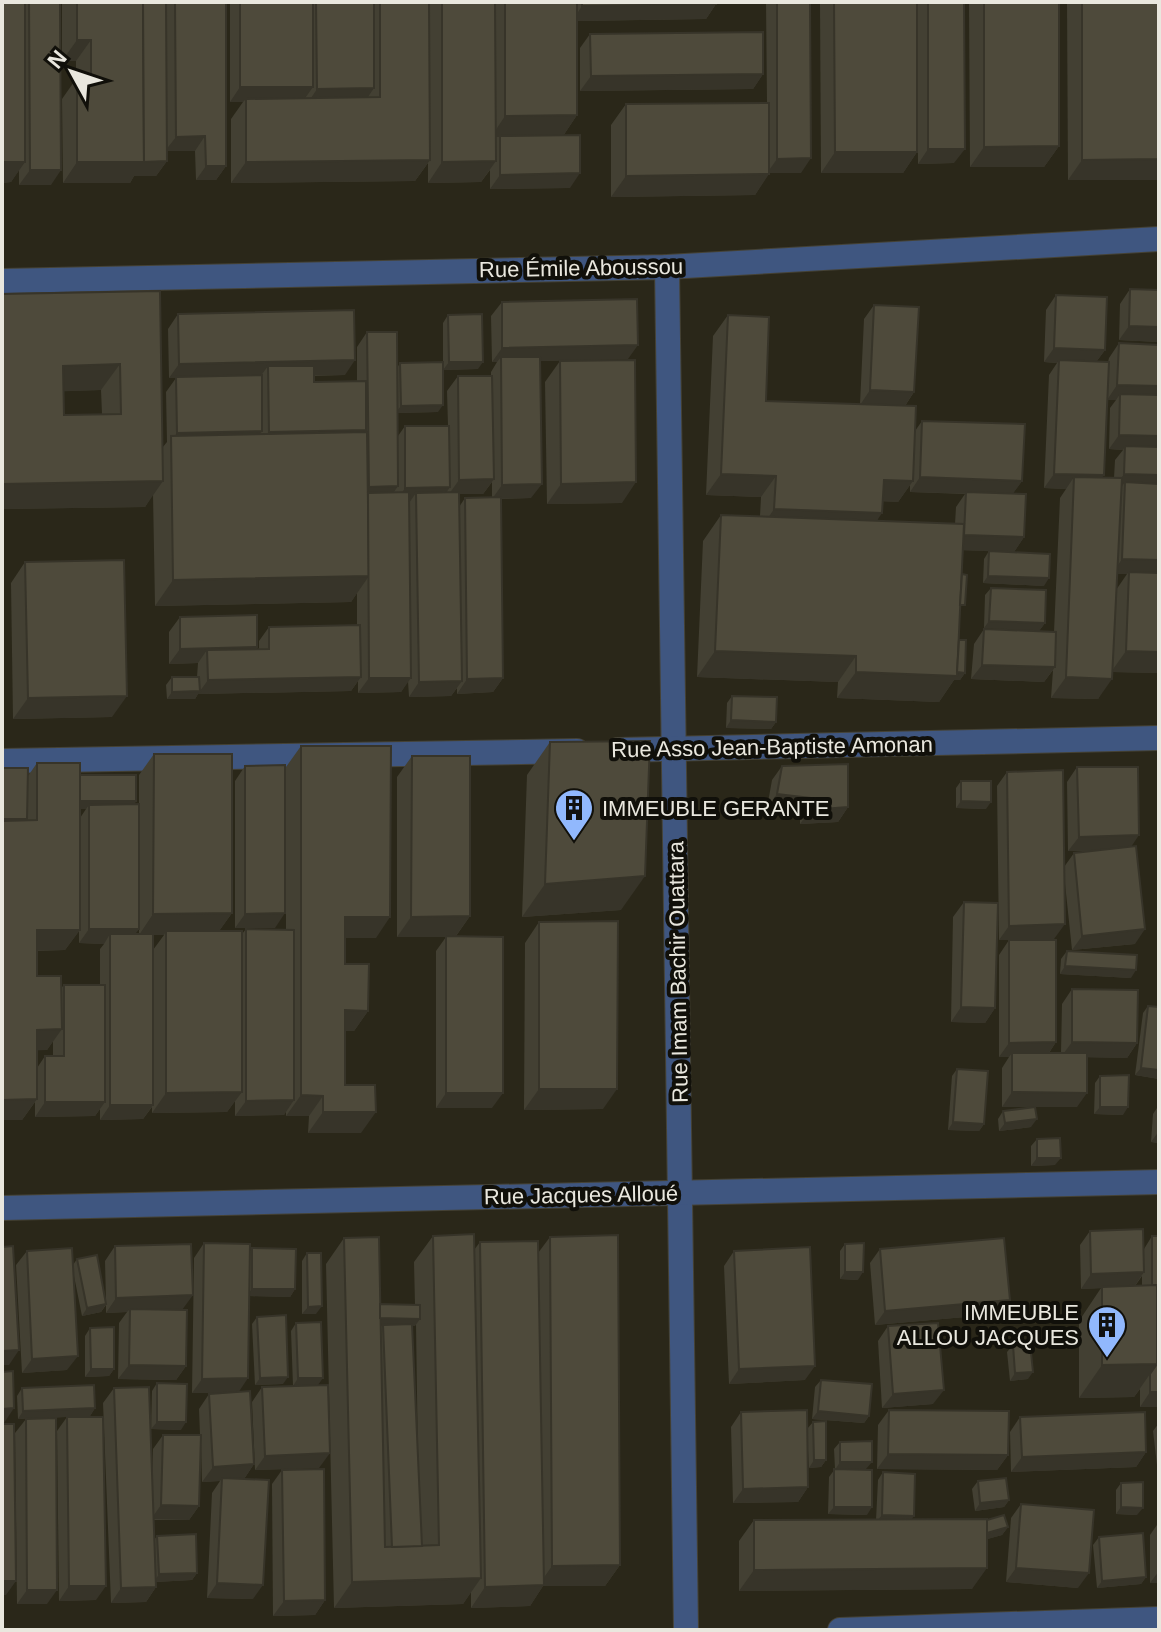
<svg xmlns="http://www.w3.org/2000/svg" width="1161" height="1632" font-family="Helvetica,sans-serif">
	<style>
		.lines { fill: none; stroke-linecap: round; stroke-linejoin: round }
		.street-casing { stroke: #454235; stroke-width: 26 }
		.street { stroke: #3f5680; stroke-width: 24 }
		.wall { fill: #434033; fill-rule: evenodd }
		.shaded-wall { fill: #373429 }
		.building { fill: #4e4a3b; stroke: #373429; stroke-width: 2; fill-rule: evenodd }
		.labels { text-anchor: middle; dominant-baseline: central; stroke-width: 8; stroke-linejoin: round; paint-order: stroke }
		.street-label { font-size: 22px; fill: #e9e7de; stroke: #11100a }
		.poi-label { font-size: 22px; fill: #e9e7de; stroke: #11100a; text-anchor: start }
	</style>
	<rect width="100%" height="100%" fill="#2a2719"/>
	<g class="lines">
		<g class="street-casing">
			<g id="street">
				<polyline points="667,267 686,1630"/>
				<polyline points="2,281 667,267 1159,239"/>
				<polyline points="618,750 1159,738"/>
				<polyline points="2,761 577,751"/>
				<polyline points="2,1208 1159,1182"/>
				<polyline points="840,1630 1159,1619"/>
			</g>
		</g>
		<use href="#street" class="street"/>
	</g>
	<g class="wall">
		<polygon points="2,2 60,2 51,185 19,185 19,170 11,182 2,183"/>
		<polygon points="62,2 226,2 226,166 216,180 196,180 195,151 167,151 167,161 156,176 134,176 130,183 63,183 62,99 76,79 76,61 62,61"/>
		<polygon points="230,2 716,2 716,4 706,19 577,21 577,115 563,136 570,188 490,189 490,170 481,182 428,183 428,163 415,181 231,183 231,119 243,102 230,102"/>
		<polygon points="766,2 810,2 801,173 769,173 755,195 611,197 611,125 626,104 767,103"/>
		<polygon points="820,2 917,2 917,152 903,173 821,173"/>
		<polygon points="917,2 964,2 954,163 918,164"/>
		<polygon points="969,2 1059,2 1059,146 1044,167 970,167"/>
		<polygon points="1067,2 1159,2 1159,180 1068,180"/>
		<polygon points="590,34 763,74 753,89 580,91 580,48"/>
		<polygon points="1130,289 1159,290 1159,342 1119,340 1120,304"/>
		<path d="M160,291L162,448L167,442L166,392L176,378H169L168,329L178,314L345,375L314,376V382L357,381V347L367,332L397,368L400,363L438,412L397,413L398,436L405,426H448L447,391L458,376H491V372L497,362H492L491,316L502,302L628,359L540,361L531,498L501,499L503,678L493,692L457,694V688L451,696L409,697L408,681L401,692L358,693V681L351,691L198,694L195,699H167L166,685L172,677H197L198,663L169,664V632L180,617L257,647L256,650L259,649V641L269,627L357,625V593L351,602L155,606L153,494L145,507L2,509V294ZM101,390L102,414L64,415V391ZM492,482V498H465L459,507V494H483Z"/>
		<path d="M1056,295L1105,350L1096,362H1108L1109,358L1119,343L1159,673L1113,672L1098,699L1051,698L1053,670L1044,682L971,679L974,644L984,629L1054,632L1060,498L1066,489L1044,488L1049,375L1057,363L1044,362L1046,310ZM1107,400H1116L1110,408L1109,449L1123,450L1115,460L1114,478H1102ZM1117,574H1127L1116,590Z"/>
		<path d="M874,305L914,392L905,406L915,431L922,421L1022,481L1013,493L1024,537L1014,552L963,550L959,640L965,673L960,680H954L939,702L837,698L838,682L697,677L703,541L721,515L760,516L761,497L706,495L713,336L728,315L766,401L860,404L864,319ZM910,485V492L965,494L956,507L955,524L877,521L883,501L898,502Z"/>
		<polygon points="448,315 478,369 443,370 443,323"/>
		<polygon points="560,361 622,503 547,504 545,382"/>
		<polygon points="989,551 1044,586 983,583 984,559"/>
		<polygon points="25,562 112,717 13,719 11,583"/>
		<polygon points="991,588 1045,623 1039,631 984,628 985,595"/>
		<polygon points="732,696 776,722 771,729 726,728 727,703"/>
		<polygon points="550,742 621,910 522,917 527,775"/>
		<path d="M301,746L376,938H345V964L368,1011L354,1031H345V1085L361,1133H308L309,1116H286V1111L284,1115L235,1116V1101L227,1112L152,1113V1107L143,1119L100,1120V1109L95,1116L35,1117V1102L22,1120H2V768L28,776L37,763L80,775L136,801L134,805L135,934H139V775L154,754L232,913L219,931L242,934L246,929L286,930V767ZM80,809H86L80,818ZM79,931V943L104,944L100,949V985H64L61,988L37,976V951L65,950ZM153,935H164L153,950ZM53,1041V1056H45L37,1068V1050H47Z"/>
		<polygon points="412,756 470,916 456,936 492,1108 436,1108 436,951 446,937 397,937 397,777"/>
		<polygon points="245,766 275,928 235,928 235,781"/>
		<polygon points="782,766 848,807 838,822 800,824 800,812 767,808 772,780"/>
		<polygon points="1077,767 1131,846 1135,944 1072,950 1064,874 1054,939 999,940 997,786 1007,772 1064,867 1074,853 1095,851 1068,851 1067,782"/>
		<polygon points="961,781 986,809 956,808 956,788"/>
		<polygon points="964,902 995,1008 985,1023 951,1022 953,917"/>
		<polygon points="539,922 603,1109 524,1110 525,943"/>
		<polygon points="1009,940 1056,1042 1049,1053 1061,1053 1062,1004 1072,989 1137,1043 1127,1058 1087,1057 1077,1107 1035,1107 1031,1127 999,1131 998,1119 1003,1111 1035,1107 1002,1107 1002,1068 1009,1057 999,1057 999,955"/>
		<polygon points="1067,951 1131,978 1060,974 1061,959"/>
		<polygon points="1148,1006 1159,1079 1135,1075 1143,1013"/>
		<polygon points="957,1069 984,1124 979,1131 948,1130 952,1076"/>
		<polygon points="1100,1076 1123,1115 1094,1114 1095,1083"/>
		<polygon points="1159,1105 1159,1143 1151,1142 1153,1114"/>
		<polygon points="1037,1139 1055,1165 1031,1166 1031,1146"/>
		<path d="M1090,1231L1144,1249L1152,1236H1159V1407H1140V1389L1134,1397L1079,1398V1321L1101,1288L1081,1289L1080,1245ZM1142,1276V1286H1135Z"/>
		<path d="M433,1236L474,1250L480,1242L538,1253L550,1237L620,1565L605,1586H543L530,1606L471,1608V1592L463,1604L334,1608L326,1264L344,1238L380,1304L415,1305L414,1262ZM416,1325L418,1463L412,1326Z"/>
		<polygon points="204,1243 249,1253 252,1248 295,1289 290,1297 249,1296 239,1392 254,1464 244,1479 253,1599 207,1598 212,1493 220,1481 202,1482 201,1445 199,1506 189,1520 154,1520 154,1540 157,1536 197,1573 192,1580 156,1582 156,1587 146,1602 111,1603 103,1403 114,1388 152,1477 153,1449 163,1435 200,1435 199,1409 209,1394 224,1393 192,1393 194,1258"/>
		<polygon points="845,1244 858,1280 840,1279 840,1251"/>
		<polygon points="115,1246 182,1310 186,1366 176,1380 118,1379 119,1323 127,1312 106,1313 106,1305 101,1312 82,1316 73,1271 67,1370 22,1373 16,1265 27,1251 73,1265 77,1259 106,1301 105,1261"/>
		<polygon points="880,1249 999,1314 875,1325 870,1263"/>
		<polygon points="734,1251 805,1380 729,1384 724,1266"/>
		<polygon points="307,1253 316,1314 302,1314 302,1261"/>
		<polygon points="257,1317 283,1384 255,1385 252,1324"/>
		<polygon points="296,1323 318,1385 319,1468 255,1470 252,1402 262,1387 293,1386 291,1331"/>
		<polygon points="888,1326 933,1404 882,1408 878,1341"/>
		<polygon points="90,1328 114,1369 109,1376 85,1377 85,1336"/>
		<polygon points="1013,1345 1028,1379 1010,1381 1007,1352"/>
		<polygon points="821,1380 869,1416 864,1423 812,1419 815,1387"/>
		<polygon points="157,1383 181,1430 151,1429 152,1391"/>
		<polygon points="22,1388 95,1408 90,1416 18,1419 17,1396"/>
		<polygon points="889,1410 1008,1455 997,1470 877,1469 878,1425"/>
		<polygon points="741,1412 807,1429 813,1422 826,1460 821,1467 809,1468 807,1433 808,1487 798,1502 733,1503 731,1427"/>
		<polygon points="67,1417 96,1600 59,1601 57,1431"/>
		<polygon points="1020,1417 1146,1452 1136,1467 1011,1472 1010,1432"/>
		<polygon points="26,1419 47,1604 17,1604 15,1433"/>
		<polygon points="1159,1423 1159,1482 1153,1431"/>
		<polygon points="840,1442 866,1469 850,1470 867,1515 828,1514 829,1477 835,1469 834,1449"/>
		<polygon points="282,1470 325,1600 315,1615 273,1616 272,1484"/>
		<polygon points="883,1472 911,1519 987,1520 1008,1527 1002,1535 987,1539 972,1589 739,1591 739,1541 754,1520 876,1520 878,1480"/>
		<polygon points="978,1481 1009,1500 1004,1507 975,1511 972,1489"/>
		<polygon points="1121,1483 1137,1515 1116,1514 1116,1490"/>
		<polygon points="1021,1504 1078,1588 1006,1582 1011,1518"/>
		<polygon points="1159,1522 1159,1583 1150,1583 1150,1535"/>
		<polygon points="1099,1537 1146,1577 1141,1584 1097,1588 1093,1545"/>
	</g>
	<g class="shaded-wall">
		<polygon points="716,4 706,19 572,21 582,6"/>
		<polygon points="77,40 91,40 76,61 62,61"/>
		<polygon points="763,74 753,89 580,91 591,76"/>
		<polygon points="240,87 313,87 303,101 246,99 243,102 230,102"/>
		<polygon points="374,88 364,103 307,104 317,89"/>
		<polygon points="577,115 563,136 491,137 505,116"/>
		<polygon points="205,136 195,151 165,151 176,137"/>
		<polygon points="1059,146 1044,167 970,167 984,147"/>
		<polygon points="928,149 965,149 954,163 918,164"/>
		<polygon points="835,152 917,152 903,173 821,173"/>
		<polygon points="811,158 801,173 767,173 777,159"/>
		<polygon points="1159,159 1159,180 1068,180 1082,160"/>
		<polygon points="430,160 415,181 231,183 246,162"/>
		<polygon points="167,161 156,176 134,176 130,183 63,183 77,162"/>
		<polygon points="496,161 481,182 428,183 442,162"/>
		<polygon points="2,162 25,162 11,182 2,183"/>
		<polygon points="206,166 226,166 216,180 196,180"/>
		<polygon points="30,170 61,170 51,185 19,185"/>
		<polygon points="580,173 570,188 490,189 500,175"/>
		<polygon points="769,174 755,195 611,197 626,176"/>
		<polygon points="1129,326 1159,327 1159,342 1119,340"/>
		<polygon points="638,345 628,359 501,362 501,357 497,362 492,362 502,348"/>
		<polygon points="1054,348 1105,350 1094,365 1059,360 1057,363 1044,362"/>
		<polygon points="355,360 345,375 268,376 268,366 260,377 169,378 179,364"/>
		<polygon points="449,362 483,362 478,369 443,370"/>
		<polygon points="120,364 101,390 45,392 63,366"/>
		<polygon points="1117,385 1159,386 1159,401 1120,394 1116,400 1107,400"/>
		<polygon points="870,390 914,392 904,407 860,405"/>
		<polygon points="443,405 438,412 395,413 401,406"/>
		<polygon points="366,430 356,445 258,447 269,432"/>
		<polygon points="262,431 252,445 171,441 177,433"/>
		<polygon points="1119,435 1159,436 1159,451 1125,446 1123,450 1109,449"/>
		<polygon points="721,474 776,476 761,497 706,495"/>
		<polygon points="1054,474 1104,475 1093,490 1074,477 1066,489 1044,488"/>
		<polygon points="1124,474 1159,475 1159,490 1125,482 1120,489 1114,489"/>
		<polygon points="920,477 1022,481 1012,495 910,492"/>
		<polygon points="494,479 483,494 449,494 459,480"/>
		<polygon points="884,480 913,481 898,502 869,501"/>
		<polygon points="163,481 145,507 2,509 2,484"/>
		<polygon points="636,482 622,503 547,504 561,484"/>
		<polygon points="542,484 531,498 492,499 502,485"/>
		<polygon points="398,486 388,501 358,501 369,487"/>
		<polygon points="450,487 440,502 416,493 409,503 395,503 405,488"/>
		<polygon points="774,509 882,513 868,534 760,530"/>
		<polygon points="964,535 1024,537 1014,552 953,550"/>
		<polygon points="1122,559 1159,560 1159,575 1129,572 1127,574 1112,574"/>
		<polygon points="369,576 351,602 155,606 173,580"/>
		<polygon points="988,576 1049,578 1044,586 983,583"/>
		<polygon points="989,621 1045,623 1039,631 984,628"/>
		<polygon points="257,647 247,662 207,650 198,663 169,664 180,649"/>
		<polygon points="715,651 856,656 838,682 697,677"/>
		<polygon points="1126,651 1159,652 1159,673 1111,672"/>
		<polygon points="982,665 1055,667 1044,682 971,679"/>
		<polygon points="856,672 949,672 965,673 960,680 954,680 939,702 837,698"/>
		<polygon points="361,677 351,691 198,694 195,699 167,699 172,692 200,691 208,680"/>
		<polygon points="1066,677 1112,679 1098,699 1051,698"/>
		<polygon points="369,678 411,678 401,692 358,693"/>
		<polygon points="503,678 493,692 457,694 467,679"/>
		<polygon points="462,681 451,696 409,697 419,682"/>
		<polygon points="127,696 112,717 13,719 28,698"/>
		<polygon points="731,720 776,722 771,729 726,728"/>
		<polygon points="777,794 810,798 800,812 767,808"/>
		<polygon points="77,801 136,801 131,809 89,805 86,809 71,809"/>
		<polygon points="961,801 991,802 986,809 956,808"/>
		<polygon points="848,807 838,822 800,824 810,810"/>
		<polygon points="1139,835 1129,850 1068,851 1079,837"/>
		<polygon points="645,876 621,910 522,917 545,884"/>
		<polygon points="232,913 217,934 166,931 164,935 139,935 153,914"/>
		<polygon points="285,913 275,928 235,928 245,914"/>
		<polygon points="470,916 455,937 397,937 411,917"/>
		<polygon points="345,917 390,917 376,938 331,938"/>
		<polygon points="1065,924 1054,939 999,940 1009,926"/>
		<polygon points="89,929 139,929 128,944 110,934 104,944 79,943"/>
		<polygon points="1145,929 1135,944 1072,950 1082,936"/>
		<polygon points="37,930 80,930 65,950 22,951"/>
		<polygon points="1065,966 1136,970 1131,978 1060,974"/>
		<polygon points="961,1007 995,1008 985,1023 951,1022"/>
		<polygon points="345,1010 368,1011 354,1031 330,1031"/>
		<polygon points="62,1029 47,1050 22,1051 37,1030"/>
		<polygon points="1056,1042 1046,1057 1012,1053 1009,1057 999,1057 1009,1043"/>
		<polygon points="1072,1042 1137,1043 1127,1058 1061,1057"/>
		<polygon points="1141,1068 1159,1070 1159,1079 1135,1075"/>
		<polygon points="539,1089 617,1089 603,1109 524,1110"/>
		<polygon points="242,1092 227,1112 152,1113 166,1093"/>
		<polygon points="1012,1092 1087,1093 1077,1107 1002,1107"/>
		<polygon points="446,1093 503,1093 492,1108 436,1108"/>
		<polygon points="301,1095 323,1096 309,1116 286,1116"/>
		<polygon points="37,1099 22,1120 2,1120 2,1100"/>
		<polygon points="294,1100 284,1115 235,1116 246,1101"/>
		<polygon points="45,1102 105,1102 95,1116 35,1117"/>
		<polygon points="110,1105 153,1105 143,1119 100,1120"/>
		<polygon points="1100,1107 1128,1107 1123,1115 1094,1114"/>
		<polygon points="323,1112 376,1112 361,1133 308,1133"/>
		<polygon points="1037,1119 1031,1127 999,1131 1005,1123"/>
		<polygon points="953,1122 984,1124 979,1131 948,1130"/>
		<polygon points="1159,1131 1159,1143 1151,1142"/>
		<polygon points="1037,1158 1061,1158 1055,1165 1031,1166"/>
		<polygon points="845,1272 863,1272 858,1280 840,1279"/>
		<polygon points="1144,1272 1134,1287 1081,1289 1091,1274"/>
		<polygon points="252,1289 295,1289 290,1297 246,1296"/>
		<polygon points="193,1295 182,1310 130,1309 127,1312 106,1313 116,1298"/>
		<polygon points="1010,1300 999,1314 875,1325 885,1311"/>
		<polygon points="106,1304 101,1312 82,1316 87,1308"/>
		<polygon points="322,1306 316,1314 302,1314 308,1307"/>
		<polygon points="380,1318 420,1319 415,1326 374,1326"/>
		<polygon points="19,1350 9,1365 2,1365 2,1351"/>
		<polygon points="78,1356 67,1370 22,1373 32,1359"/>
		<polygon points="1157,1364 1134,1397 1079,1398 1102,1365"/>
		<polygon points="129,1365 186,1366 176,1380 118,1379"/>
		<polygon points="815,1366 805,1380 729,1384 739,1369"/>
		<polygon points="91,1369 114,1369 109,1376 85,1377"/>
		<polygon points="1033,1372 1028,1379 1010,1381 1015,1373"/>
		<polygon points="288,1377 283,1384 255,1385 260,1378"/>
		<polygon points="248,1378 238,1393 192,1393 202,1379"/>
		<polygon points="298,1378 323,1378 318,1385 293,1386"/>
		<polygon points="944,1390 933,1404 882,1408 893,1394"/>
		<polygon points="1150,1392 1159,1392 1159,1407 1140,1407"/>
		<polygon points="14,1408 4,1423 2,1423 2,1409"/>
		<polygon points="95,1408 90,1416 18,1419 23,1411"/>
		<polygon points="818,1411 869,1416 864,1423 812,1419"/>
		<polygon points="157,1422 186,1422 181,1430 151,1429"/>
		<polygon points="1146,1452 1136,1467 1011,1472 1022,1457"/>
		<polygon points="330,1453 319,1468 255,1470 265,1456"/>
		<polygon points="888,1454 1008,1455 997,1470 877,1469"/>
		<polygon points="814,1460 826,1460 821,1467 809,1468"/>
		<polygon points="840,1462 872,1462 866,1469 835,1470"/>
		<polygon points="254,1464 244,1479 222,1478 220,1481 202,1482 213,1467"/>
		<polygon points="808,1487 798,1502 733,1503 743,1489"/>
		<polygon points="1009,1500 1004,1507 975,1511 980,1503"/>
		<polygon points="161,1505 199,1506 189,1520 151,1519"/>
		<polygon points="834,1507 872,1507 867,1515 828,1514"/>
		<polygon points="1121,1507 1143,1508 1137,1515 1116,1514"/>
		<polygon points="882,1515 914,1516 909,1523 876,1522"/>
		<polygon points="1008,1527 1002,1535 981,1541 987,1534"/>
		<polygon points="620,1565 605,1586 543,1586 530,1606 471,1608 485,1587 538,1586 552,1566"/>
		<polygon points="987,1568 972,1589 739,1591 754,1570"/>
		<polygon points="1016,1568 1089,1573 1078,1588 1006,1582"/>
		<polygon points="1159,1571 1159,1583 1150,1583"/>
		<polygon points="197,1573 192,1580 154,1582 159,1574"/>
		<polygon points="1146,1577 1141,1584 1097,1588 1102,1581"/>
		<polygon points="481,1578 463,1604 334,1608 352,1582"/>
		<polygon points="2,1581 16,1581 6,1595 2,1595"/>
		<polygon points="217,1583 263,1585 253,1599 207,1598"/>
		<polygon points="69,1586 106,1586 96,1600 59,1601"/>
		<polygon points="156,1587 146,1602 111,1603 121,1588"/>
		<polygon points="27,1590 57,1590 47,1604 17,1604"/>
		<polygon points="325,1600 315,1615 273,1616 284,1601"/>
	</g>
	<g class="building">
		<rect x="2" y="2" width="23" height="160"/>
		<polygon points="29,2 60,2 61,170 30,170"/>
		<polygon points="77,2 143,2 144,162 77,162 77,78 91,78 91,40 77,40"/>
		<polygon points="143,2 166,2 167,161 143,162 144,162"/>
		<polygon points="175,2 226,2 226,166 206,166 205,136 176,137"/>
		<rect x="240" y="2" width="73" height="85"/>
		<polygon points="316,2 374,2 374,88 317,89"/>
		<polygon points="380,2 429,2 430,160 246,162 246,99 380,97"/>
		<polygon points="442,2 495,2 496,161 442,162"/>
		<polygon points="505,2 577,2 577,115 505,116"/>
		<polygon points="582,2 716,2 716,4 582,6"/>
		<polygon points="777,2 810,2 811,158 777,159"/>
		<polygon points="834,2 917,2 917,152 835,152"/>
		<polygon points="928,2 964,2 965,149 928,149"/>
		<polygon points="984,2 1059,2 1059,146 984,147"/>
		<polygon points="1082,2 1159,2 1159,159 1082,160"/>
		<polygon points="763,32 763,74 591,76 590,34"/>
		<polygon points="769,103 769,174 626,176 626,104"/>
		<polygon points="580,135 580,173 500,175 500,136"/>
		<polygon points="1130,289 1159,290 1159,327 1129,326"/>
		<path d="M160,291L163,481L2,484V294ZM120,364L121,414L64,415L63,366Z"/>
		<polygon points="1056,295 1107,297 1105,350 1054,348"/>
		<polygon points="637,299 638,345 502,348 502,302"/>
		<polygon points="874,305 919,307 914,392 870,390"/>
		<polygon points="354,310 355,360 179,364 178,314"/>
		<polygon points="482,314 483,362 449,362 448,315"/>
		<polygon points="728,315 769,317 766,401 916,406 913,481 884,480 882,513 774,509 776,476 721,474"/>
		<polygon points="367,332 397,332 398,486 369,487"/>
		<polygon points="1119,343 1159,345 1159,386 1117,385"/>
		<polygon points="501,357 540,357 542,484 502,485"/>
		<polygon points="635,360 636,482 561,484 560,361"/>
		<polygon points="1059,360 1109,362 1104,475 1054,474"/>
		<polygon points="443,362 443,405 401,406 400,363"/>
		<polygon points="268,366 314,366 314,382 366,381 366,430 269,432"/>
		<polygon points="262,375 262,431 177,433 176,377"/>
		<polygon points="458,376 492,376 494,479 459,480"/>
		<polygon points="1120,394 1159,395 1159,436 1119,435"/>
		<polygon points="922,421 1025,424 1022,481 920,477"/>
		<polygon points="405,426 449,426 450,487 405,488"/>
		<polygon points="367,432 369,576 173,580 171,436"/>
		<polygon points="1125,446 1159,447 1159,475 1124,474"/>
		<polygon points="1074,477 1122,478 1112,679 1066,677"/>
		<polygon points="1125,482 1159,484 1159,560 1122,559"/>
		<polygon points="409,492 411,678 369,678 368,493"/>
		<polygon points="459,492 462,681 419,682 416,493"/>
		<polygon points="966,492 1026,494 1024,537 964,535"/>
		<polygon points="501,497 503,678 467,679 465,498"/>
		<polygon points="721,515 964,524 957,676 856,672 856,656 715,651"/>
		<polygon points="989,551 1050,554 1049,578 988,576"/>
		<polygon points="124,560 127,696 28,698 25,562"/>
		<polygon points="1129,572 1159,573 1159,652 1126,651"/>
		<polygon points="962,574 967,575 965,605 960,605"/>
		<polygon points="991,588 1046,590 1045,623 989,621"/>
		<polygon points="257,615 257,647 180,649 180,617"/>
		<polygon points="360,625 361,677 208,680 207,650 269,649 269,627"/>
		<polygon points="984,629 1056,632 1055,667 982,665"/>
		<polygon points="959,640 966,640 965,673 957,672"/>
		<polygon points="172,677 199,677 200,691 172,692"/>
		<polygon points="732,696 777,697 776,722 731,720"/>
		<polygon points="650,741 645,876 545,884 550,742"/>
		<polygon points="301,746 391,746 390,917 345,917 345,964 369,964 368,1011 345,1010 345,1085 375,1085 376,1112 323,1112 323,1096 301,1095"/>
		<polygon points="154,754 232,754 232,913 153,914"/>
		<polygon points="412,756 470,756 470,916 411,917"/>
		<polygon points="37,763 80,763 80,930 37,930 37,976 61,976 62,1029 37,1030 37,1099 2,1100 2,821 37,820"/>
		<polygon points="848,764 848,807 810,810 810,798 777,794 782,766"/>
		<polygon points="285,765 285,913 245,914 245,766"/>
		<polygon points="1077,767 1138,767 1139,835 1079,837"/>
		<polygon points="2,768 28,768 27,819 2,819"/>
		<polygon points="1063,770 1065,924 1009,926 1007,772"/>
		<rect x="80" y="775" width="56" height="26"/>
		<polygon points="961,781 991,781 991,802 961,801"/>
		<polygon points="139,804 139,929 89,929 89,805"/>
		<polygon points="1136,846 1145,929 1082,936 1074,853"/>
		<polygon points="964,902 998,903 995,1008 961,1007"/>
		<polygon points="618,921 617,1089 539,1089 539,922"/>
		<polygon points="246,929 294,930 294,1100 246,1101"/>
		<polygon points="166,931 242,931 242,1092 166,1093"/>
		<rect x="110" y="934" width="43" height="171"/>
		<polygon points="446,936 503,937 503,1093 446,1093"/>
		<polygon points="1009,940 1056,940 1056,1042 1009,1043"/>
		<polygon points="1067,951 1137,955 1136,970 1065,966"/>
		<polygon points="64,985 105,985 105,1102 45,1102 45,1056 64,1056"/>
		<polygon points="1072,989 1138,990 1137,1043 1072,1042"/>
		<polygon points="1148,1006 1159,1007 1159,1070 1141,1068"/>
		<polygon points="1012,1053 1087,1053 1087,1093 1012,1092"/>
		<polygon points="957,1069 988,1071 984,1124 953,1122"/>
		<polygon points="1129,1075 1128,1107 1100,1107 1100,1076"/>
		<polygon points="1035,1107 1037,1119 1005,1123 1003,1111"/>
		<polygon points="1060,1138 1061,1158 1037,1158 1037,1139"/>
		<polygon points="1143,1229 1144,1272 1091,1274 1090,1231"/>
		<polygon points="474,1234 481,1578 352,1582 344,1238 379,1237 385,1547 439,1545 433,1236"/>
		<polygon points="618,1235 620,1565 552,1566 550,1237"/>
		<polygon points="1152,1236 1159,1236 1159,1392 1150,1392 1150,1374 1157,1364 1157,1285 1152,1285"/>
		<polygon points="1004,1238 1010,1300 885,1311 880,1249"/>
		<polygon points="538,1241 544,1585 485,1587 480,1242"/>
		<polygon points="204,1243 250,1244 248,1378 202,1379"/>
		<polygon points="864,1243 863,1272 845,1272 845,1244"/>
		<polygon points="191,1244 193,1295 116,1298 115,1246"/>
		<polygon points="13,1246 19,1350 2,1351 2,1247"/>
		<polygon points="810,1247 815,1366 739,1369 734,1251"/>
		<polygon points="72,1248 78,1356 32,1359 27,1251"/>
		<polygon points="252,1248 296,1249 295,1289 252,1289"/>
		<polygon points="307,1253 321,1253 322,1306 308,1307"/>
		<polygon points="97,1255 106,1304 87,1308 77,1259"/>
		<polygon points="1157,1285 1157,1364 1102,1365 1102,1287"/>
		<polygon points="380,1304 420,1305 420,1319 380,1318"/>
		<polygon points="130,1309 187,1310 186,1366 129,1365"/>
		<polygon points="286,1315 288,1377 260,1378 257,1317"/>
		<polygon points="321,1322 323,1378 298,1378 296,1323"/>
		<polygon points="938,1323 944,1390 893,1394 888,1326"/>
		<polygon points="412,1324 422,1546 392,1547 383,1325"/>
		<polygon points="114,1327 114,1369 91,1369 90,1328"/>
		<polygon points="1030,1343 1033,1372 1015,1373 1013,1345"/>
		<polygon points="13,1371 14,1408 2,1409 2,1372"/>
		<polygon points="821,1380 872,1384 869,1416 818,1411"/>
		<polygon points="157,1383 187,1384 186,1422 157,1422"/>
		<polygon points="94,1385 95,1408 23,1411 22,1388"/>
		<polygon points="328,1385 330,1453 265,1456 262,1387"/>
		<polygon points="149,1387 156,1587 121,1588 114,1388"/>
		<polygon points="250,1391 254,1464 213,1467 209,1394"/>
		<polygon points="807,1410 808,1487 743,1489 741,1412"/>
		<polygon points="889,1410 1009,1411 1008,1455 888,1454"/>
		<polygon points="1145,1412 1146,1452 1022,1457 1020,1417"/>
		<polygon points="67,1417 103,1417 106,1586 69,1586"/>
		<polygon points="56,1418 57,1590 27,1590 26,1419"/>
		<polygon points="826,1421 826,1460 814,1460 813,1422"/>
		<polygon points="2,1424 14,1424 16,1581 2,1581"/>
		<polygon points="163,1435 201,1435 199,1506 161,1505"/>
		<polygon points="872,1441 872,1462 840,1462 840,1442"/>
		<polygon points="324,1469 325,1600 284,1601 282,1470"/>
		<polygon points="834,1469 872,1470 872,1507 834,1507"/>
		<polygon points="883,1472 915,1474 914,1516 882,1515"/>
		<polygon points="222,1478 269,1480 263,1585 217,1583"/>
		<polygon points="1006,1478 1009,1500 980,1503 978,1481"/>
		<polygon points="1143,1482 1143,1508 1121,1507 1121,1483"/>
		<polygon points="1021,1504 1094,1510 1089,1573 1016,1568"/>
		<polygon points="1004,1515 1008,1527 987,1533 987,1520"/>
		<polygon points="987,1519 987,1568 754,1570 754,1520"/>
		<polygon points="1143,1533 1146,1577 1102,1581 1099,1537"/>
		<polygon points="196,1534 197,1573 159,1574 157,1536"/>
	</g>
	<defs>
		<g id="building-pin" transform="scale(2)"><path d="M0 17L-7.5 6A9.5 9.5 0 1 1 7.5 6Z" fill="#91b8fd" stroke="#11100a"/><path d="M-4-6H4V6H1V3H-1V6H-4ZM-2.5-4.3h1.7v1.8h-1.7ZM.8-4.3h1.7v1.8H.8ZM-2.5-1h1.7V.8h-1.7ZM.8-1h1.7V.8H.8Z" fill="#111"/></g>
	</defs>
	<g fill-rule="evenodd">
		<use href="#building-pin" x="574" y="808"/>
		<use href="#building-pin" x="1107" y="1325"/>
	</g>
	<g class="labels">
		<g class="street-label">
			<text transform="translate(581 268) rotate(-1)">Rue Émile Aboussou</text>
			<text transform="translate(772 747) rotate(-1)">Rue Asso Jean-Baptiste Amonan</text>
			<text transform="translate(678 972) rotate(-91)">Rue Imam Bachir Ouattara</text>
			<text transform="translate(581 1195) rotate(-1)">Rue Jacques Alloué</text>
		</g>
		<g class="poi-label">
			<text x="602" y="808">IMMEUBLE GERANTE</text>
			<text x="1079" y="1312" text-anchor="end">IMMEUBLE<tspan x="1079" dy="25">ALLOU JACQUES</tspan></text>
		</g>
	</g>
	<rect width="1161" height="1632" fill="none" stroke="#e9e7de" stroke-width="8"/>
	<g transform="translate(72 72) rotate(310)" stroke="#11100a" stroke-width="6" paint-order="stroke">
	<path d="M0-6L14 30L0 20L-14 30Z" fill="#e9e7de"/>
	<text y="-12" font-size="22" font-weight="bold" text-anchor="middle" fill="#e9e7de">N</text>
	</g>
</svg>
